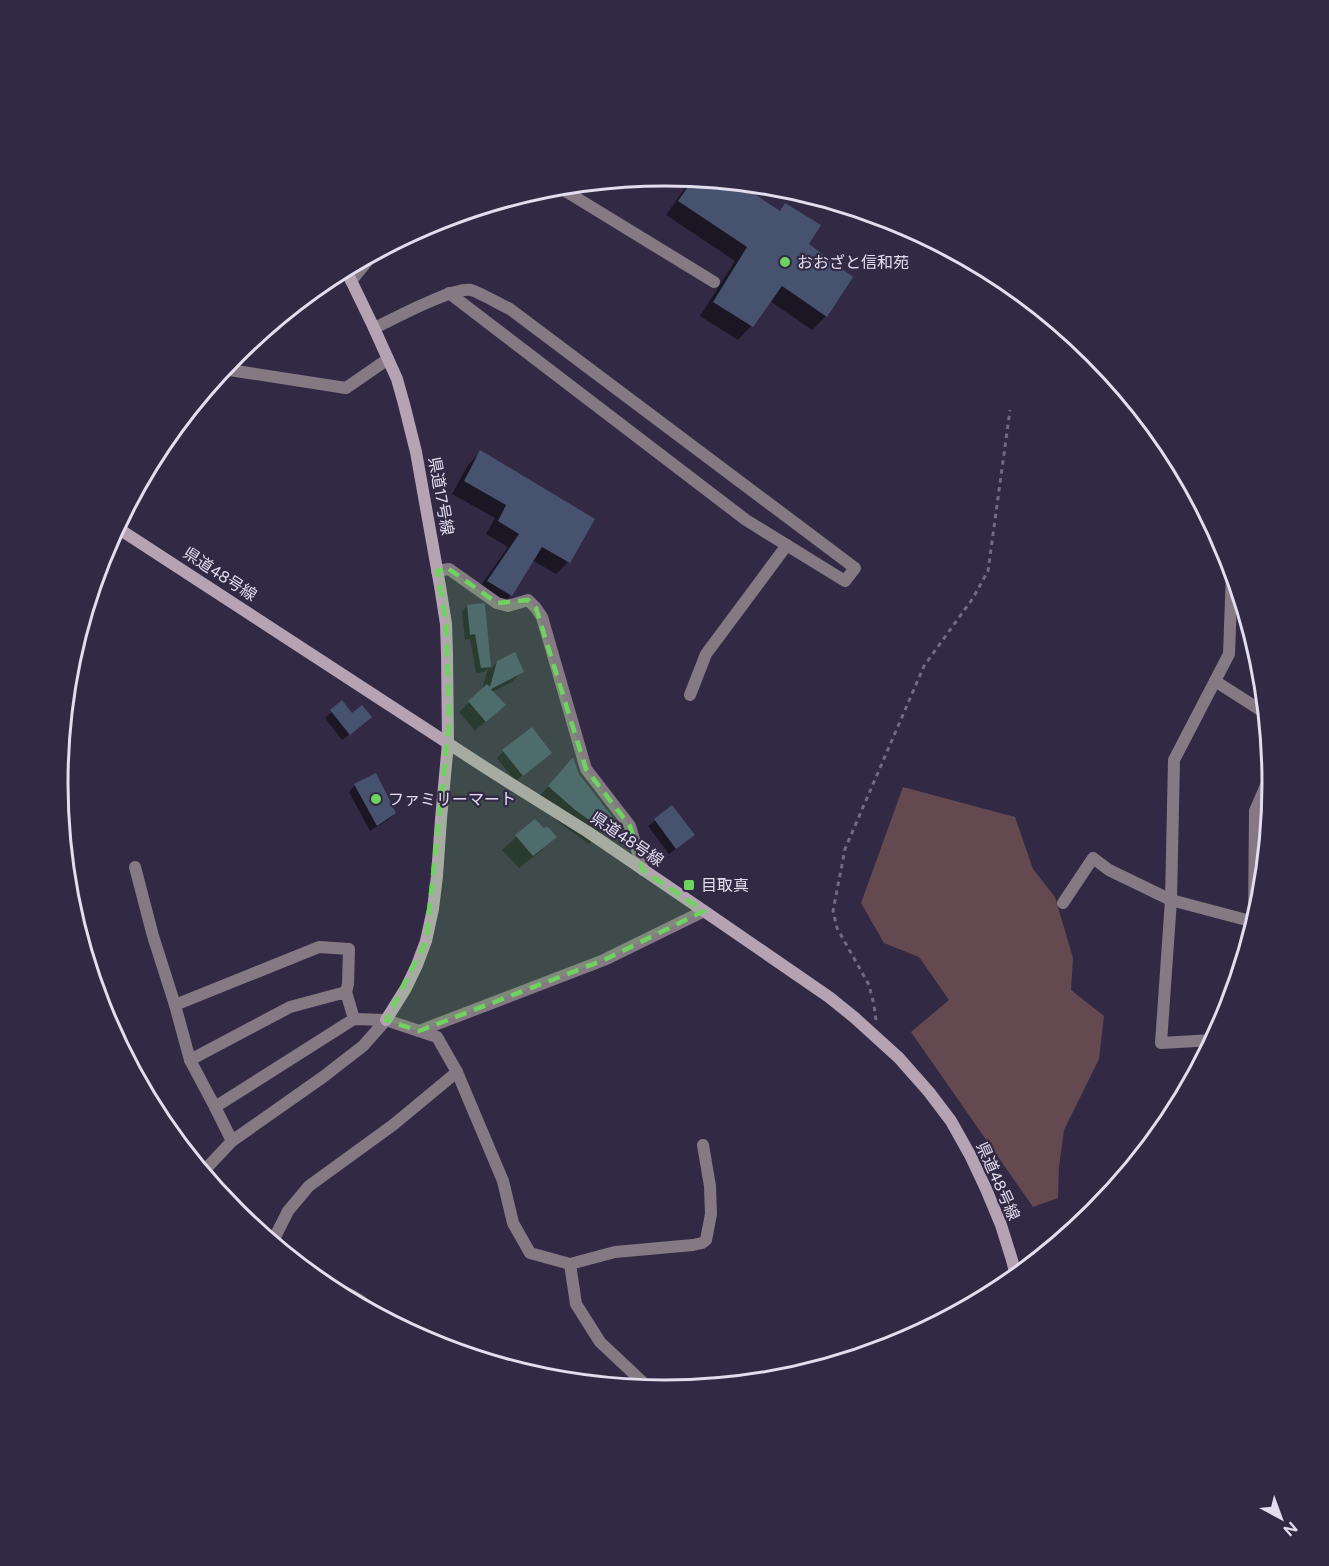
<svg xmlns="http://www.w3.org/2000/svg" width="1329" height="1566" font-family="Figtree,'Noto Sans JP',sans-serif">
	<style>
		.green { fill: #644951 }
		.shadow { fill: #0007 }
		.building { fill: #47536e }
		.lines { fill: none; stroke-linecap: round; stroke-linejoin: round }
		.path { stroke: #716a82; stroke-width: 3; stroke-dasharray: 4.5 4.5; stroke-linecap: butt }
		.street { stroke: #857984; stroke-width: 12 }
		.secondary { stroke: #b5a3b3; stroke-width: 12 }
		.marked { fill: #6fd35f; fill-opacity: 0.2; stroke: #6fd35f; stroke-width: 4.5; stroke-dasharray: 12 8; stroke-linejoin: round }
		.poi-dot { fill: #6fd35f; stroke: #322a45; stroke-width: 2 }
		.labels { text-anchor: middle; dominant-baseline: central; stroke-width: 4.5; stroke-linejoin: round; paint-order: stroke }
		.poi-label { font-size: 16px; fill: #e2ddef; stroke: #322a45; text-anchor: start }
		.street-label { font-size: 16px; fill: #e2ddef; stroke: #322a45 }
		.rim { fill: none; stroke: #e2ddef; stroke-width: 3 }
	</style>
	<rect width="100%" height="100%" fill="#322a45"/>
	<polygon class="green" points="903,787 1015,817 1033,869 1055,897 1073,958 1071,990 1104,1016 1099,1059 1064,1130 1059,1167 1058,1198 1033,1207 911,1032 949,1000 919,957 884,943 861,903"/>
	<g class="shadow">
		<polygon points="692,178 735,182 779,212 785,205 807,245 851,277 826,316 812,330 770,301 751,326 738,340 700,316 735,261 666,215"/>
		<polygon points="480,452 568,562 556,574 532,560 511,595 499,608 475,594 508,547 486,534 495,518 452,494 468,465"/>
		<polygon points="467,606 483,606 490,670 497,662 522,671 512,682 492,692 493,715 475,731 459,712 482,690 488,668 484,672 476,673 470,639 465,640 462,612"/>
		<polygon points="342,703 352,715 364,723 342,740 325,718"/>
		<polygon points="503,752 544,759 515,781 497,758"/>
		<polygon points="572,760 578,775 613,820 589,844 560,823 535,801"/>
		<polygon points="355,785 395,813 388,820 370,831 349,792"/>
		<polygon points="672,807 687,841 669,854 648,826"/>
		<polygon points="535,821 555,836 542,850 519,868 502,850 516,837"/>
	</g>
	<g class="building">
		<polygon points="694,178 738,183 780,211 785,203 821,225 809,244 853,277 827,317 782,286 753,327 713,302 747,247 678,201"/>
		<polygon points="480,450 595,519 570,563 542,547 512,596 487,581 519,534 498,521 506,505 464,481"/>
		<polygon points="483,603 485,604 491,667 481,668 475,634 470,635 467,605"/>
		<polygon points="515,652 524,672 491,689 506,705 486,722 468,701 487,684 490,687 497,661"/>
		<polygon points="342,700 352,713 362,705 372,717 350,735 330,710"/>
		<polygon points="532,727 552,753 523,776 502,750"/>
		<polygon points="573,757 579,774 615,820 604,831 574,809 548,786"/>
		<polygon points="376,773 396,813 377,826 354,784"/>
		<polygon points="672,805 695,835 676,849 654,819"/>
		<polygon points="535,819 544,828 548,827 557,837 533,856 515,835"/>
	</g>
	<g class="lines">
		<polyline class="path" points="876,1020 874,1005 869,985 837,928 833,911 845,849 924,666 973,598 988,571 1010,410"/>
		<g class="street">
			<polyline points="544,188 562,189 714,282"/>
			<polyline points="351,281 374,253"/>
			<path d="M374,328C394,319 452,287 471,290C479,292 501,305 510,309L855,568L845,581L746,520L449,293"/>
			<polyline points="223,369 346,388 388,359"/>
			<polyline points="229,370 231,358"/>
			<polyline points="437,571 449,569 497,603 508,606 528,600 536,608 542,617 586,769 630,826 643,870"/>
			<polyline points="1232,572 1229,654 1174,760 1171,900 1254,922"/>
			<polyline points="1215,681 1265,713"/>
			<polyline points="690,695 706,654 787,545"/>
			<polyline points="135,867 153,936 175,1005"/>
			<polyline points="1063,903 1093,858 1109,870 1171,900 1161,1043 1213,1040"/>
			<polyline points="1254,922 1255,811 1271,774"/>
			<polyline points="354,1019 346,992 290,1007 190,1060 215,1107 354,1019 386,1020 437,1037 457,1072 503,1181 513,1223 530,1253 570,1264 576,1304 600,1342 650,1389"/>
			<polyline points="419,1031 604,960 704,911"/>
			<polyline points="190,1060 175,1005 319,947 349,949 348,984 346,992"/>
			<polyline points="215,1107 232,1141"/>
			<polyline points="202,1173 232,1141 323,1077 363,1046 386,1020"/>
			<polyline points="272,1243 288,1211 309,1186 393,1125 457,1072"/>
			<polyline points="570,1264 615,1252 693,1245 702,1243 706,1240 711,1214 710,1186 703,1145"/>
			<path d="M320,1283C339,1290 361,1296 373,1313"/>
		</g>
		<g class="secondary">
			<polyline points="345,268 374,328 397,379 404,404 416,452 440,586 446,624 447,654 448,743 441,819 437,876 433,909 426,941 417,965 406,988 386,1020"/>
			<polyline points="116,527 486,768 588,832 704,911 829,997 855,1018 899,1058 929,1092 951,1121 970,1155 986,1189 1001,1225 1012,1260 1016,1276"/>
		</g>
	</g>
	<path class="marked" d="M449,569L497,603L528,600L536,608L586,769L630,826L643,870L704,911L604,960L419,1031L386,1020L426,941L449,722L446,624L437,571Z"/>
	<g class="poi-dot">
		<circle cx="785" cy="262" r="6"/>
		<circle cx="376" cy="799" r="6"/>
		<rect x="683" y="879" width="12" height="12" rx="3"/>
	</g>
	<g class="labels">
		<g class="poi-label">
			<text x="797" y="262">おおざと信和苑</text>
			<text x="388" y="799">ファミリーマート</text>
			<text x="701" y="885">目取真</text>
		</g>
		<g class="street-label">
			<text transform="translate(441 496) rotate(80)">県道17号線</text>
			<text transform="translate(220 574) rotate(33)">県道48号線</text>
			<text transform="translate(627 839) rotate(34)">県道48号線</text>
			<text transform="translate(998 1181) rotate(66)">県道48号線</text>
		</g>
	</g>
	<path d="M0 0H1329V1566H0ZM68 783a597 597 0 1 1 1194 0a597 597 0 1 1-1194 0Z" fill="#322a45" fill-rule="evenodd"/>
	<path class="rim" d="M68 783a597 597 0 1 1 1194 0a597 597 0 1 1-1194 0Z"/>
	<g transform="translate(1281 1518) rotate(139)" stroke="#322a45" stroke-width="4.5" paint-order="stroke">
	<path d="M0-4.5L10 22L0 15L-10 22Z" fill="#e2ddef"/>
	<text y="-9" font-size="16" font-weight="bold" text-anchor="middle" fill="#e2ddef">N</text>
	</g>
</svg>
